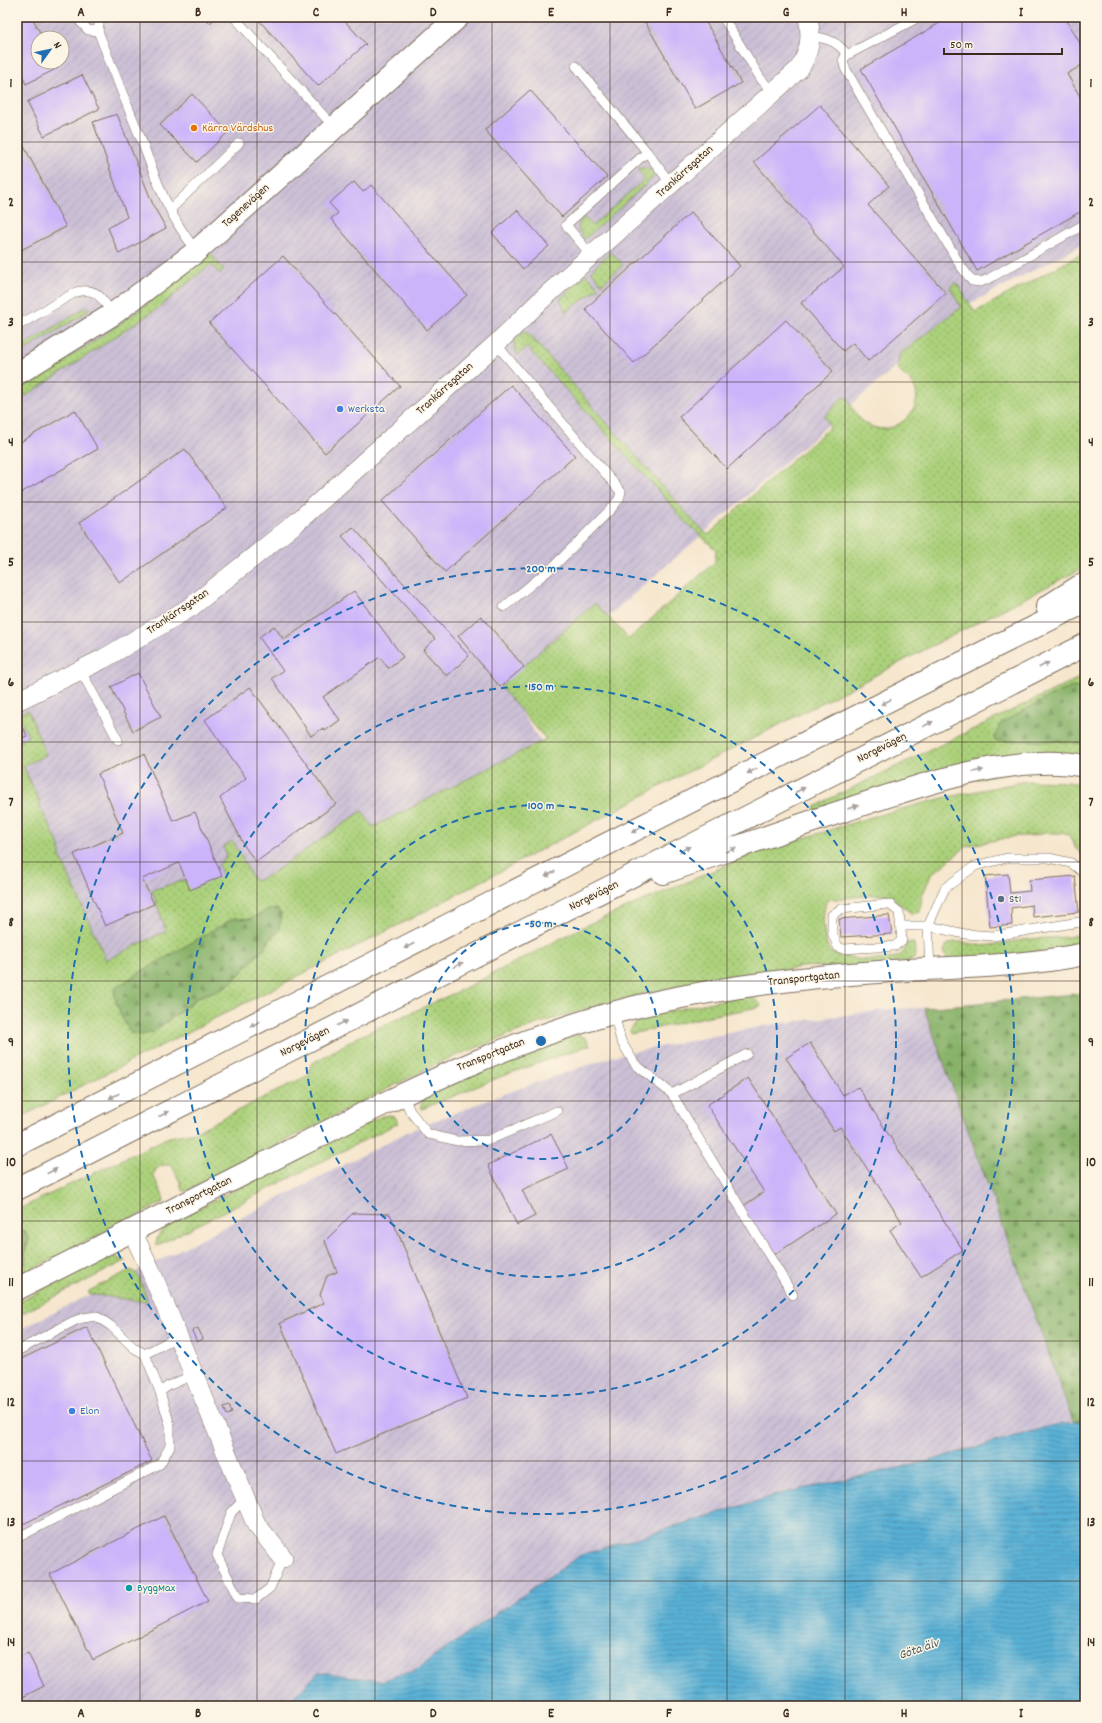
<svg xmlns="http://www.w3.org/2000/svg" width="1102" height="1723" font-family="Dekko,sans-serif">
	<style>
		.industrial { fill: url(#industrial-furrows); fill-rule: evenodd }
		.grass { fill: url(#grass-dots); stroke: #747e4c; fill-rule: evenodd }
		.forest { fill: url(#forest-firs); stroke: #626e44 }
		.water { fill: url(#water-rules); stroke: #4a6d7a }
		.building { fill: #ccb4fa }
		.lines { fill: none; stroke-linecap: round; stroke-linejoin: round }
		.lane-casing { stroke: #7c6c5b; stroke-width: 10 }
		.street-casing { stroke: #7c6c5b; stroke-width: 20 }
		.secondary-casing { stroke: #7c6c5b; stroke-width: 24 }
		.highway-casing { stroke: #7c6c5b; stroke-width: 24 }
		.lane { stroke: #fff; stroke-width: 9 }
		.street { stroke: #fff; stroke-width: 19 }
		.secondary { stroke: #fff; stroke-width: 22 }
		.highway { stroke: #fff; stroke-width: 22 }
		.oneway { fill: #a79f9a }
		.grid { fill: none; stroke: #3b2a1e; stroke-width: 1; stroke-opacity: 0.55 }
		.ring { fill: none; stroke: #1f6fb2; stroke-width: 2; stroke-dasharray: 7 5 }
		.food-dot { fill: #e8710a; stroke: #fcf5e5; stroke-width: 1.5 }
		.shop-dot { fill: #3f7fe0; stroke: #fcf5e5; stroke-width: 1.5 }
		.service-dot { fill: #5c6f8a; stroke: #fcf5e5; stroke-width: 1.5 }
		.culture-dot { fill: #0f9aa8; stroke: #fcf5e5; stroke-width: 1.5 }
		.labels { text-anchor: middle; dominant-baseline: central; stroke-width: 3; stroke-linejoin: round; paint-order: stroke }
		.food-label { font-size: 12px; fill: #c56008; stroke: #fcf5e5; text-anchor: start }
		.street-label { font-size: 12px; fill: #3b2a1e; stroke: #fcf5e5 }
		.shop-label { font-size: 12px; fill: #366cbe; stroke: #fcf5e5; text-anchor: start }
		.service-label { font-size: 12px; fill: #4e5e75; stroke: #fcf5e5; text-anchor: start }
		.culture-label { font-size: 12px; fill: #0d838f; stroke: #fcf5e5; text-anchor: start }
		.water-label { font-size: 13px; font-style: italic; fill: #46595e; stroke: #fcf5e5 }
		.centre { fill: #1f6fb2; stroke: #fcf5e5; stroke-width: 2 }
		.ring-label { font-size: 12px; text-anchor: middle; font-weight: bold; fill: #1f6fb2; stroke: #fcf5e5; stroke-width: 3; stroke-linejoin: round; paint-order: stroke }
		.neatline { fill: none; stroke: #3b2a1e; stroke-width: 1.5 }
		.grid-label { font-size: 13px; text-anchor: middle; font-weight: bold; fill: #3b2a1e }
	</style>
	<defs>
		<pattern id="industrial-furrows" width="10" height="10" patternUnits="userSpaceOnUse"><rect width="10" height="10" fill="#cbbfd5"/><path d="M-1 1l2-2M0 10L10 0M9 11l2-2" fill="none" stroke="#afa4b6"/></pattern>
		<pattern id="grass-dots" width="8" height="8" patternUnits="userSpaceOnUse"><rect width="8" height="8" fill="#acd17b"/><path d="M2 2h.1M6 6h.1" fill="none" stroke="#8daa64" stroke-width="1.8" stroke-linecap="round"/></pattern>
		<pattern id="forest-firs" width="22" height="20" patternUnits="userSpaceOnUse"><rect width="22" height="20" fill="#89b36b"/><path d="M5 1l3.5 6h-7zM16 11l3.5 6h-7z" fill="#719257"/></pattern>
		<pattern id="water-rules" width="6" height="5" patternUnits="userSpaceOnUse"><rect width="6" height="5" fill="#59b0d6"/><path d="M0 2.5h6" fill="none" stroke="#4b8fad"/></pattern>
	</defs>
	<rect width="100%" height="100%" fill="#fcf5e5"/>
	<filter id="ink" filterUnits="userSpaceOnUse"><feTurbulence type="fractalNoise" baseFrequency=".025" numOctaves="2"/><feDisplacementMap in="SourceGraphic" scale="8" xChannelSelector="R" yChannelSelector="G"/><feConvolveMatrix kernelMatrix="1 2 1 2 8 2 1 2 1" color-interpolation-filters="sRGB"/></filter>
	<filter id="wash" filterUnits="userSpaceOnUse"><feTurbulence type="fractalNoise" baseFrequency=".012" numOctaves="4" result="noise"/><feDisplacementMap in="SourceGraphic" scale="16" xChannelSelector="R" yChannelSelector="G"/><feGaussianBlur stdDeviation="0.9" result="paint"/><feColorMatrix in="noise" values="0 0 0 0 0 0 0 0 0 0 0 0 0 0 0 0 0 1.4 0 .05"/><feComposite in="paint" operator="in"/></filter>
	<g filter="url(#wash)">
		<rect width="100%" height="100%" fill="#f6e6cd"/>
		<g class="industrial">
			<path d="M17,17H1085V243L965,306L513,699L542,744L105,964L17,778ZM38,38H62V62H38Z"/>
			<polygon points="924,1008 1073,1421 1051,1426 925,1462 780,1494 581,1555 411,1673 404,1673 382,1681 319,1672 286,1706 17,1706 17,1331 162,1259 409,1131 493,1098 614,1056 769,1025 892,1009"/>
		</g>
		<g class="grass">
			<path d="M640,168C647,168 654,169 654,177L585,239L578,230L579,223L584,217L592,226L645,179L637,169Z"/>
			<polygon points="611,252 623,265 602,284 591,271"/>
			<path d="M1085,252V567L682,775L418,915L17,1119V742L28,736L18,715L28,710L46,755L23,766L40,802V807L60,846V856L106,960L166,931L152,890L186,880L222,876L218,865L227,856L223,847L233,841L254,881L268,876L362,811L373,827L546,739L500,687L595,603L629,639L715,562L716,550L676,513V510L527,347L518,355L515,350L514,341L524,331L527,332L695,523L708,535L830,427L825,416L843,397L848,398C870,457 927,418 915,388C912,381 903,375 898,370L899,355L961,307L950,287L956,282L975,312ZM257,916L279,931L270,939L265,948L221,989L198,997L166,1023L114,989L142,971L242,918L249,919Z"/>
			<path d="M210,253L224,270L220,274L211,264L157,309L17,402V388C38,372 63,361 85,347C129,319 170,287 210,253Z"/>
			<polygon points="587,274 599,288 566,312 560,299"/>
			<polygon points="88,306 90,308 81,316 17,355 17,350"/>
			<polygon points="1085,675 1085,689 1073,687 1058,741 1085,744 1085,758 814,811 814,808 827,800"/>
			<path d="M1026,781L1069,782L1085,786V857L1076,849L1069,835L1061,833H1046L1031,836H1016L967,846L931,875L922,896L920,911L912,914L889,895H873L827,900C821,912 823,940 830,952C846,959 882,964 898,956C904,954 905,949 906,943H914L915,951L914,959C890,966 863,967 837,968C822,968 806,964 792,969L718,977L602,1004L537,1024L440,1062L187,1191H183L181,1188V1184L172,1166C162,1163 157,1166 153,1175L163,1196L164,1202L17,1277V1268L26,1263L25,1252L29,1240L25,1231L17,1232V1210L169,1137L195,1132L309,1075L311,1064L358,1037L461,990L589,924L750,855L868,818L943,798Z"/>
			<polygon points="1085,933 1085,940 1054,950 948,962 944,951 947,945 954,942 961,942 984,946 1029,939 1068,937"/>
			<path d="M746,995C753,996 756,999 761,1005L759,1007L709,1016L631,1034L630,1030L641,1017Z"/>
			<polygon points="576,1035 585,1037 590,1045 505,1075 422,1109 421,1105 428,1093 486,1067"/>
			<path d="M389,1115L396,1118L398,1123L156,1246C156,1230 171,1223 183,1216L382,1116Z"/>
			<polygon points="114,1256 125,1261 17,1316 17,1303 105,1257"/>
			<path d="M130,1270C141,1273 143,1289 147,1299L146,1302L89,1294V1291Z"/>
		</g>
		<g class="forest">
			<polygon points="1073,687 1085,689 1085,744 1058,741 995,741 994,738 1001,723 1056,693"/>
			<path d="M277,909L280,912L281,918L279,931L270,938L265,948L232,982L221,989L198,997L153,1032L142,1035L131,1033C121,1018 116,1006 114,989L142,971L234,918L249,919L268,910Z"/>
			<polygon points="1085,993 1085,1420 1073,1421 924,1008"/>
			<polygon points="25,1231 29,1240 25,1252 26,1263 17,1268 17,1232"/>
		</g>
		<polygon class="water" points="1085,1420 1085,1706 286,1706 319,1672 382,1681 404,1673 411,1673 581,1555 780,1494 925,1462 1051,1426"/>
		<g id="blocks">
			<g class="building">
				<polygon points="17,17 32,17 43,38 38,38 38,62 55,62 58,68 26,84 17,65"/>
				<polygon points="205,17 217,17 210,23"/>
				<polygon points="256,17 341,17 366,44 318,86"/>
				<polygon points="654,17 703,17 741,83 695,109 645,22"/>
				<polygon points="950,17 1065,17 1085,52 1085,63 1067,74 1085,105 1085,209 977,271 861,69"/>
				<polygon points="82,75 99,109 44,136 27,102"/>
				<polygon points="530,90 607,177 562,217 485,130"/>
				<polygon points="192,94 228,132 197,162 160,125"/>
				<polygon points="820,105 889,186 868,205 946,293 868,361 853,343 843,351 801,303 844,267 754,162"/>
				<polygon points="117,114 154,207 166,228 119,254 108,228 127,217 93,122"/>
				<polygon points="17,133 66,227 17,252"/>
				<polygon points="354,182 363,192 371,185 467,295 427,330 331,219 338,213 329,203"/>
				<polygon points="517,210 549,246 523,269 492,233"/>
				<polygon points="691,212 740,266 634,363 585,309"/>
				<polygon points="283,256 400,386 325,453 209,323"/>
				<polygon points="786,320 833,371 727,469 679,417"/>
				<polygon points="511,385 575,456 445,572 382,501"/>
				<polygon points="75,410 98,449 17,495 17,444"/>
				<polygon points="185,449 227,508 120,583 79,523"/>
				<polygon points="353,527 469,656 447,676 423,650 435,639 342,536"/>
				<polygon points="354,591 403,657 388,668 380,657 323,697 340,720 325,731 323,728 311,736 272,678 283,671 259,637 274,626 284,640"/>
				<polygon points="481,616 524,667 500,687 458,636"/>
				<polygon points="138,673 161,717 133,731 111,687"/>
				<polygon points="250,687 336,804 256,862 245,847 220,798 246,778 205,720"/>
				<polygon points="24,729 27,736 17,740 17,732"/>
				<polygon points="144,754 173,821 195,812 222,876 190,890 179,863 142,879 154,904 105,926 74,854 123,833 98,774"/>
				<polygon points="1008,874 1010,893 1030,891 1029,880 1075,876 1079,912 1033,917 1032,905 1011,908 1012,925 990,927 985,876"/>
				<polygon points="889,915 892,934 841,937 839,919"/>
				<polygon points="810,1043 843,1095 858,1087 963,1250 921,1277 890,1230 902,1222 840,1127 834,1131 786,1058"/>
				<polygon points="748,1078 836,1214 774,1255 743,1206 764,1192 707,1105"/>
				<polygon points="551,1134 569,1169 522,1190 535,1216 517,1225 488,1165"/>
				<polygon points="353,1213 390,1214 467,1398 336,1454 280,1323 324,1303 320,1295 327,1276 337,1272 325,1241"/>
				<polygon points="87,1327 152,1461 17,1527 17,1361"/>
				<polygon points="198,1328 203,1339 197,1342 192,1331"/>
				<polygon points="229,1405 232,1413 227,1415 224,1407"/>
				<polygon points="164,1516 208,1601 93,1660 50,1574"/>
				<polygon points="28,1653 44,1686 17,1700 17,1658"/>
			</g>
		</g>
	</g>
	<g filter="url(#ink)">
		<use href="#blocks" fill-opacity="0" stroke="#7c6c5b" stroke-width="1"/>
		<g class="lines">
			<g class="lane-casing">
				<g id="lane">
					<polyline points="76,17 88,30 98,31"/>
					<path d="M100,17L98,31C112,67 126,103 141,139C155,177 170,220 197,251"/>
					<polyline points="234,17 334,127"/>
					<polyline points="723,17 761,79 773,93"/>
					<polyline points="919,17 847,55 843,60 845,68 861,96 960,265 972,281 981,282 990,278 1085,224"/>
					<path d="M810,36C826,38 838,41 847,55"/>
					<polyline points="576,66 647,152"/>
					<polyline points="171,209 239,143"/>
					<polyline points="591,255 566,225 647,152 671,184"/>
					<path d="M17,326L76,292C99,287 100,298 113,314"/>
					<polyline points="496,344 621,492 619,499 612,508 555,565 504,607"/>
					<polyline points="81,671 118,740"/>
					<polygon points="889,904 899,912 902,940 895,946 843,949 838,947 832,932 832,915 841,909"/>
					<polyline points="901,926 928,926 965,934 993,936 1080,922 1085,920"/>
					<polyline points="930,969 928,926 945,888 975,866 1007,858 1049,858 1071,863 1084,873 1085,877"/>
					<polyline points="614,1013 621,1041 635,1064 672,1094 747,1054"/>
					<polyline points="672,1094 793,1295"/>
					<polyline points="403,1095 410,1111 428,1134 457,1141 489,1140 557,1111"/>
					<polyline points="17,1351 74,1321 83,1318 96,1316 111,1326 134,1348 145,1354 177,1337"/>
					<polyline points="145,1354 160,1392"/>
					<polyline points="245,1498 231,1513 217,1555 238,1598 256,1599 270,1588 283,1558"/>
					<polyline points="17,1538 160,1464 170,1446 170,1425 160,1392 168,1386 193,1375"/>
				</g>
			</g>
			<g class="street-casing">
				<g id="street">
					<path d="M17,701L103,659L191,607L297,522L496,344L538,303L799,69C810,52 812,37 808,17"/>
					<polyline points="132,1231 150,1269 256,1524 283,1558"/>
				</g>
			</g>
			<g class="secondary-casing">
				<g id="secondary">
					<polyline points="17,374 113,314 193,254 458,17"/>
					<path d="M17,1289C110,1242 203,1194 297,1147C414,1088 531,1029 661,1001C737,985 814,976 892,971C956,967 1022,967 1085,954"/>
				</g>
			</g>
			<g class="highway-casing">
				<g id="highway">
					<polyline points="1047,607 1085,583"/>
					<path d="M663,873C724,852 785,830 846,810C914,787 1013,752 1085,766"/>
					<polyline points="17,1145 958,665 1085,602"/>
					<polyline points="17,1189 1085,645"/>
				</g>
			</g>
			<use href="#lane" class="lane"/>
			<use href="#street" class="street"/>
			<use href="#secondary" class="secondary"/>
			<use href="#highway" class="highway"/>
		</g>
		<defs><path id="oneway-solid" d="M-6-.8H1V-3.2L6.5 0L1 3.2V.8H-6Z"/></defs>
		<g class="oneway">
			<use href="#oneway-solid" transform="translate(1044 665) rotate(-27)"/>
			<use href="#oneway-solid" transform="translate(886 702) rotate(152)"/>
			<use href="#oneway-solid" transform="translate(928 724) rotate(-27)"/>
			<use href="#oneway-solid" transform="translate(752 771) rotate(153)"/>
			<use href="#oneway-solid" transform="translate(978 771) rotate(-12)"/>
			<use href="#oneway-solid" transform="translate(800 790) rotate(-27)"/>
			<use href="#oneway-solid" transform="translate(853 807) rotate(-19)"/>
			<use href="#oneway-solid" transform="translate(636 830) rotate(153)"/>
			<use href="#oneway-solid" transform="translate(685 849) rotate(-27)"/>
			<use href="#oneway-solid" transform="translate(731 850) rotate(-19)"/>
			<use href="#oneway-solid" transform="translate(550 874) rotate(153)"/>
			<use href="#oneway-solid" transform="translate(409 946) rotate(153)"/>
			<use href="#oneway-solid" transform="translate(458 965) rotate(-27)"/>
			<use href="#oneway-solid" transform="translate(342 1023) rotate(-27)"/>
			<use href="#oneway-solid" transform="translate(255 1024) rotate(153)"/>
			<use href="#oneway-solid" transform="translate(114 1096) rotate(153)"/>
			<use href="#oneway-solid" transform="translate(164 1114) rotate(-27)"/>
			<use href="#oneway-solid" transform="translate(52 1171) rotate(-27)"/>
		</g>
	</g>
	<path class="grid" d="M140,17V1706M257,17V1706M375,17V1706M492,17V1706M610,17V1706M727,17V1706M845,17V1706M962,17V1706M17,142H1085M17,262H1085M17,382H1085M17,502H1085M17,622H1085M17,742H1085M17,862H1085M17,981H1085M17,1101H1085M17,1221H1085M17,1341H1085M17,1461H1085M17,1581H1085"/>
	<g class="ring">
		<circle cx="541" cy="1041" r="118"/>
		<circle cx="541" cy="1041" r="236"/>
		<circle cx="541" cy="1041" r="355"/>
		<circle cx="541" cy="1041" r="473"/>
	</g>
	<circle class="food-dot" cx="194" cy="128" r="4"/>
	<g class="shop-dot">
		<circle cx="340" cy="409" r="4"/>
		<circle cx="72" cy="1411" r="4"/>
	</g>
	<circle class="service-dot" cx="1001" cy="899" r="4"/>
	<circle class="culture-dot" cx="129" cy="1588" r="4"/>
	<g class="labels">
		<g class="food-label">
			<text x="202" y="128">Kärra Värdshus</text>
		</g>
		<g class="street-label">
			<text transform="translate(685 172) rotate(-42)">Trankärrsgatan</text>
			<text transform="translate(246 206) rotate(-42)">Tagenevägen</text>
			<text transform="translate(445 389) rotate(-42)">Trankärrsgatan</text>
			<text transform="translate(178 612) rotate(-34)">Trankärrsgatan</text>
			<text transform="translate(882 748) rotate(-27)">Norgevägen</text>
			<text transform="translate(594 896) rotate(-27)">Norgevägen</text>
			<text transform="translate(804 979) rotate(-6)">Transportgatan</text>
			<text transform="translate(305 1042) rotate(-27)">Norgevägen</text>
			<text transform="translate(491 1055) rotate(-22)">Transportgatan</text>
			<text transform="translate(199 1196) rotate(-27)">Transportgatan</text>
		</g>
		<g class="shop-label">
			<text x="348" y="409">Werksta</text>
			<text x="80" y="1411">Elon</text>
		</g>
		<g class="service-label">
			<text x="1009" y="899">St1</text>
		</g>
		<g class="culture-label">
			<text x="137" y="1588">ByggMax</text>
		</g>
		<g class="water-label">
			<text transform="translate(919 1650) rotate(-19)">Göta älv</text>
		</g>
	</g>
	<circle cx="541" cy="1041" r="6" class="centre"/>
	<g class="ring-label">
		<text x="541" y="572">200 m</text>
		<text x="541" y="690">150 m</text>
		<text x="541" y="809">100 m</text>
		<text x="541" y="927">50 m</text>
	</g>
	<rect width="1102" height="1723" fill="none" stroke="#fcf5e5" stroke-width="44"/>
	<g transform="translate(50 50) rotate(57)"><circle r="19" fill="#fcf5e5" stroke="#afa495"/>
	<path d="M0-3L7 15L0 10L-7 15Z" fill="#1f6fb2"/>
	<text y="-6" font-size="11" font-weight="bold" text-anchor="middle" fill="#3b2a1e">N</text>
	</g>
	<path d="M944 48v6h118v-6" fill="none" stroke="#3b2a1e" stroke-width="2"/>
	<text x="950" y="48" font-size="12" fill="#3b2a1e" stroke="#fcf5e5" stroke-width="3" paint-order="stroke">50 m</text>
	<rect x="22" y="22" width="1058" height="1679" class="neatline"/>
	<g class="grid-label">
		<text x="81" y="16">A</text>
		<text x="198" y="16">B</text>
		<text x="316" y="16">C</text>
		<text x="433" y="16">D</text>
		<text x="551" y="16">E</text>
		<text x="669" y="16">F</text>
		<text x="786" y="16">G</text>
		<text x="904" y="16">H</text>
		<text x="1021" y="16">I</text>
		<text x="11" y="87">1</text>
		<text x="1091" y="87">1</text>
		<text x="11" y="206">2</text>
		<text x="1091" y="206">2</text>
		<text x="11" y="326">3</text>
		<text x="1091" y="326">3</text>
		<text x="11" y="446">4</text>
		<text x="1091" y="446">4</text>
		<text x="11" y="566">5</text>
		<text x="1091" y="566">5</text>
		<text x="11" y="686">6</text>
		<text x="1091" y="686">6</text>
		<text x="11" y="806">7</text>
		<text x="1091" y="806">7</text>
		<text x="11" y="926">8</text>
		<text x="1091" y="926">8</text>
		<text x="11" y="1046">9</text>
		<text x="1091" y="1046">9</text>
		<text x="11" y="1166">10</text>
		<text x="1091" y="1166">10</text>
		<text x="11" y="1286">11</text>
		<text x="1091" y="1286">11</text>
		<text x="11" y="1406">12</text>
		<text x="1091" y="1406">12</text>
		<text x="11" y="1526">13</text>
		<text x="1091" y="1526">13</text>
		<text x="11" y="1646">14</text>
		<text x="1091" y="1646">14</text>
		<text x="81" y="1717">A</text>
		<text x="198" y="1717">B</text>
		<text x="316" y="1717">C</text>
		<text x="433" y="1717">D</text>
		<text x="551" y="1717">E</text>
		<text x="669" y="1717">F</text>
		<text x="786" y="1717">G</text>
		<text x="904" y="1717">H</text>
		<text x="1021" y="1717">I</text>
	</g>
</svg>
